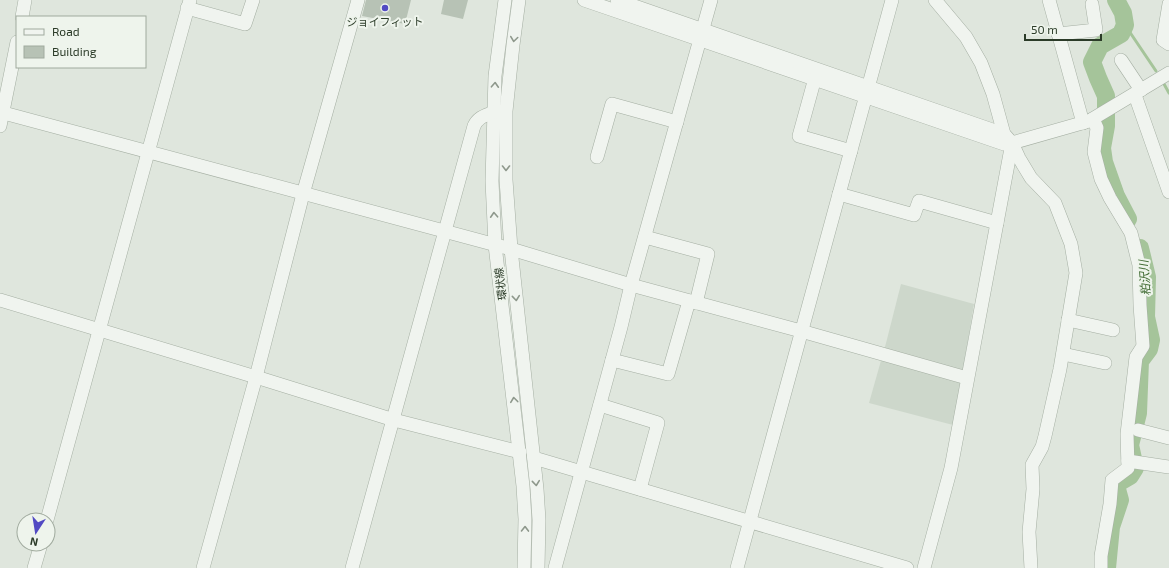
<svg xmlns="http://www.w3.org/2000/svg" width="1169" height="568" font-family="'Exo 2','Noto Sans JP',sans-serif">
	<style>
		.built { fill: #cdd7cb }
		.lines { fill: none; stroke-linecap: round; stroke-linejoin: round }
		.stream { stroke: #a5c49a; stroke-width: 3 }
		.river { stroke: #a5c49a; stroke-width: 18 }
		.building { fill: #b7c2b5 }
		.minor-casing { stroke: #a5afa3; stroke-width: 14 }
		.minor { stroke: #f0f4ef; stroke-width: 13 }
		.oneway { stroke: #8e988c }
		.poi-dot { fill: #524ac3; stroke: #eef4ec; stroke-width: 1.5 }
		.labels { text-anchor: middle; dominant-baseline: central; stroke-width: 4; stroke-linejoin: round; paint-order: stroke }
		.poi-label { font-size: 11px; fill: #2b3b28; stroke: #eef4ec }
		.street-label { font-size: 11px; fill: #2b3b28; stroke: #eef4ec }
		.water-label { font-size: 12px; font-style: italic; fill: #426c35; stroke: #eef4ec }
	</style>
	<rect width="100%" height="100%" fill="#dfe6dd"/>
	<g class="built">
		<polygon points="901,284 974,304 963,370 959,372 884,351"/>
		<polygon points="882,357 959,379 961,384 953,425 869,403"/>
	</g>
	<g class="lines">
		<g class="stream">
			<polyline points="1125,25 1156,71"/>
			<polyline points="1164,84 1169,93"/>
		</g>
		<g class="river">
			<polyline points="1116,0 1123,13 1125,25 1121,34 1100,46 1092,62 1098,78 1106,96 1106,126 1102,148 1104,162 1116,196 1128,219"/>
			<polyline points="1107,568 1111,527 1120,500 1117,489 1118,483 1130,476 1135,468 1130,445 1138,413 1140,361 1149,349 1151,340 1146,317 1147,277 1140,248"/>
		</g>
	</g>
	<g class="building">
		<polygon points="366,0 411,0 405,24 362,16"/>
		<polygon points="444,0 468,0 463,19 441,14"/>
	</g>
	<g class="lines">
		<g class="minor-casing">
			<g id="minor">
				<polyline points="505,0 495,76 492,181 495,245 523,486 525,519 524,568"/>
				<polyline points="519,0 513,45 506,111 506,180 511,249 537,489 539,520 538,568"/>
				<polyline points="584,0 1004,144 1012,143 1089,121 1169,73"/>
				<polyline points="617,0 1004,134"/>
				<polyline points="1049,0 1083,123"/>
				<polyline points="1169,4 1163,40 1169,44"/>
				<polyline points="187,8 245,24 253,0"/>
				<polyline points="22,17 25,0"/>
				<polyline points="1058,34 1096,30 1092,4"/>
				<polyline points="1121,60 1141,90"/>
				<polyline points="815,78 799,136 851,151"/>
				<polyline points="1135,95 1169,192"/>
				<polyline points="0,112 511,249 631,285 801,331 967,378"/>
				<polyline points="1093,119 1097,128 1094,152 1101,179 1110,198 1131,233 1139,265 1140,305 1143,346 1136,357 1127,434 1128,468 1112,480 1110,504 1101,556 1101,568"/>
				<polyline points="0,126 17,42"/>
				<polyline points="1012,143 1019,158 1031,178 1055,203 1071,244 1076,273 1060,369 1045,436 1042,447 1032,465 1033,489 1029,532 1031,568"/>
				<polyline points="597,157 612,104 677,122"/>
				<polyline points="839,194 914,215 919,201 997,223"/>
				<polyline points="645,237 708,254 696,303"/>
				<polyline points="0,300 256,377 394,420 520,452"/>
				<polyline points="1068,320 1113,330"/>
				<polyline points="1063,354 1105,363"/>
				<polyline points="612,360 668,374 689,301"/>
				<polyline points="600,405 658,423 640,489"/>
				<polyline points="1138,430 1169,438"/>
				<polyline points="534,458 907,568"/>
				<polyline points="1128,461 1169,467"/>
				<polyline points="47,520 190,0"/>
				<polyline points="34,568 41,544"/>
				<polyline points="203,568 256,377 303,194 358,0"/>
				<path d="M352,568L474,126C478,117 485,116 494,112"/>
				<polyline points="555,568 621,327 631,285 711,0"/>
				<polyline points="737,568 892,0"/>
				<polyline points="924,568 951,468 1012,143 1004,134 993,94 981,63 966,37 935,0"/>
			</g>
		</g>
		<use href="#minor" class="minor"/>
	</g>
	<defs><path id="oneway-chevron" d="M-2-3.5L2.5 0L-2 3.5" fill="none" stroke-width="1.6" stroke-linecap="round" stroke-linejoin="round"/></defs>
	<g class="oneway">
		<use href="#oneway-chevron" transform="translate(514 39) rotate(98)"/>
		<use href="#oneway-chevron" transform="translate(495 85) rotate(-87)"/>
		<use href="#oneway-chevron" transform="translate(506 168) rotate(90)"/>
		<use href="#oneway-chevron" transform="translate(494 215) rotate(-93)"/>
		<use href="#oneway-chevron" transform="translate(516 298) rotate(84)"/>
		<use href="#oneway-chevron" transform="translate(514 400) rotate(-97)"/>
		<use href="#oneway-chevron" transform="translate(536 483) rotate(84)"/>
		<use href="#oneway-chevron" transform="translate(525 529) rotate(-89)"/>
	</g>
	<circle class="poi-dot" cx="385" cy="8" r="4"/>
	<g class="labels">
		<g class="poi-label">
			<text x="385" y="21">ジョイフィット</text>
		</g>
		<g class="street-label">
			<text transform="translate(500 284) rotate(-97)">環状線</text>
		</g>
		<g class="water-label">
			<text transform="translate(1144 278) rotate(-94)">粕沢川</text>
		</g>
	</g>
	<rect x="16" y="16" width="130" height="52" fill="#eef4ec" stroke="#a0aa9e"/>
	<rect x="24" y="29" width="20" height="6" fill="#f0f4ef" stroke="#a0aa9e"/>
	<text x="52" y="36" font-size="12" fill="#2b3b28">Road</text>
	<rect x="24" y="46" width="20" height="12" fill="#b7c2b5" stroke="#a0aa9e"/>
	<text x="52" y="56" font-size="12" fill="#2b3b28">Building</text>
	<g transform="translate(36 532) rotate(192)"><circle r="19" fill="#eef4ec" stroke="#a0aa9e"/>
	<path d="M0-3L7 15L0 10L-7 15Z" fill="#524ac3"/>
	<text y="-6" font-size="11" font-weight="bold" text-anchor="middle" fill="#2b3b28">N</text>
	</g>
	<path d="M1025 34v6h76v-6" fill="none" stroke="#2b3b28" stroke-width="2"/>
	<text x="1031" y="34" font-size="12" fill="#2b3b28" stroke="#eef4ec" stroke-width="3" paint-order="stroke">50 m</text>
</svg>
